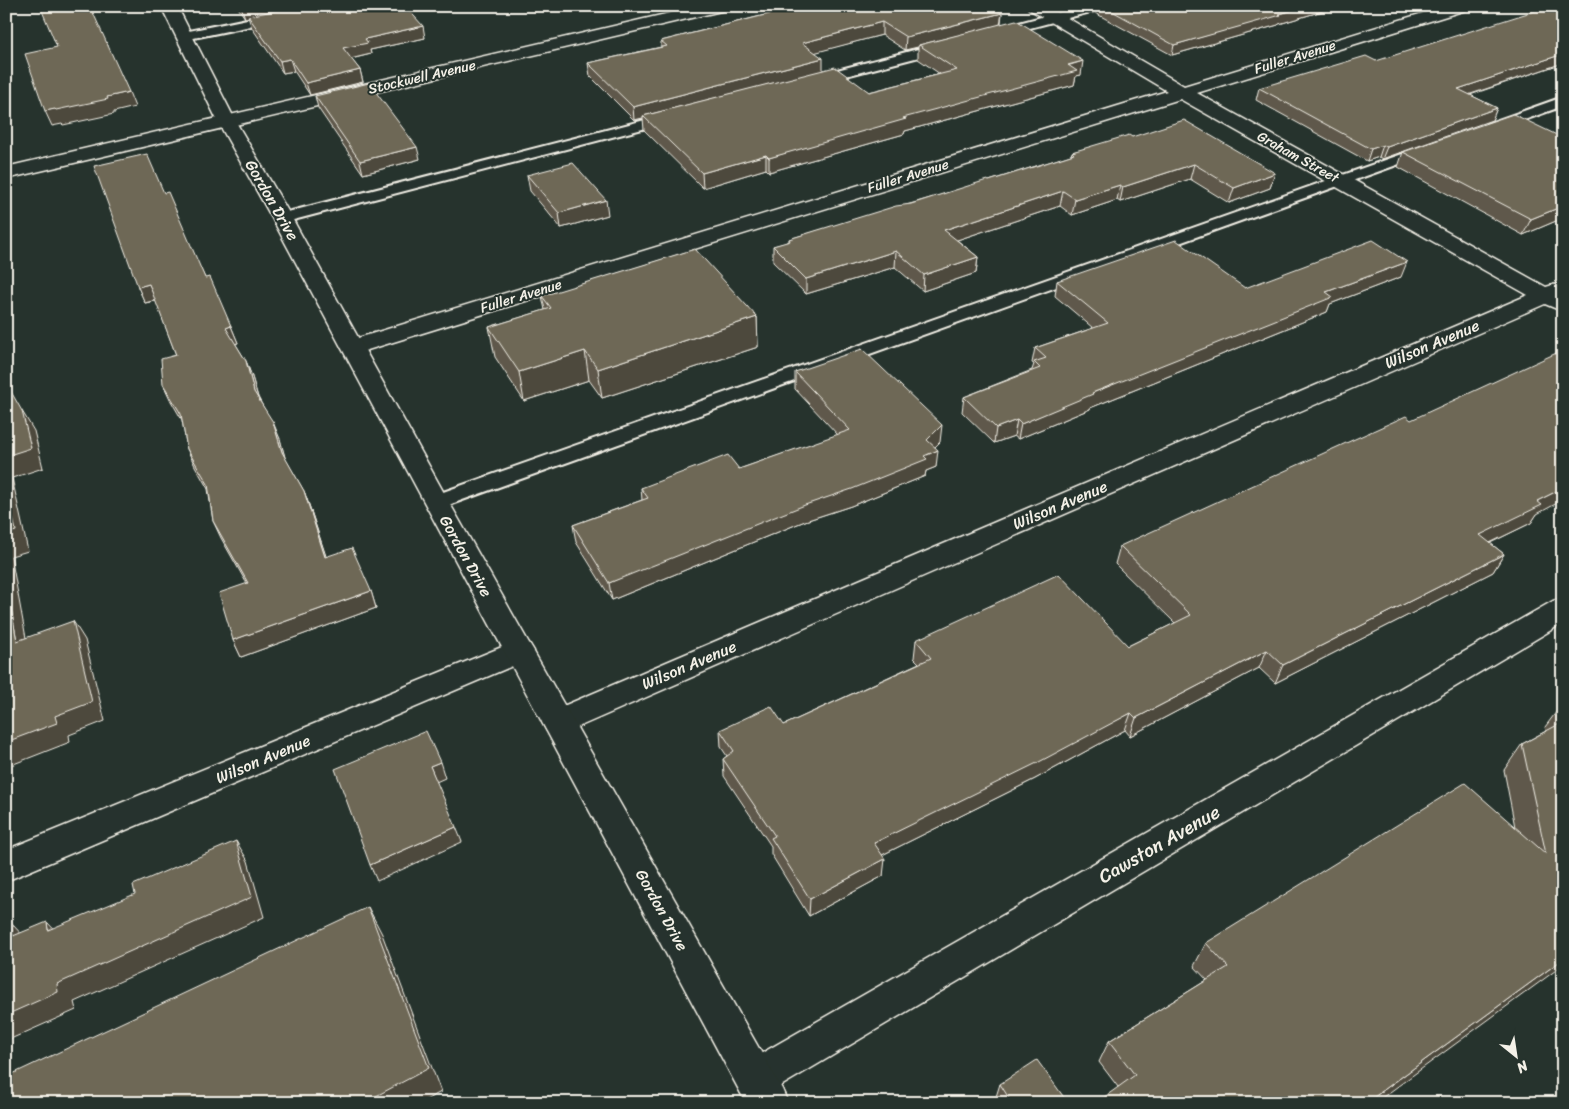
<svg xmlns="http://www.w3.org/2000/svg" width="1569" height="1109" font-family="Sriracha,sans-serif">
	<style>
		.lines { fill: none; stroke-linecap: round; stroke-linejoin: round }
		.lane-casing { stroke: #f4f1e8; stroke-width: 4 }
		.street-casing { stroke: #f4f1e8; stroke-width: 3 }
		.secondary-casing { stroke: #f4f1e8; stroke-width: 3 }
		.lane { fill: #26332d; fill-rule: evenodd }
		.street { fill: #26332d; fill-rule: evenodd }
		.secondary { fill: #26332d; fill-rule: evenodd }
		.wall { fill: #5f594b; stroke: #f4f1e8; fill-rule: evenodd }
		.shaded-wall { fill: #4d493d; stroke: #f4f1e8 }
		.building { fill: #6e6857; stroke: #f4f1e8 }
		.labels { text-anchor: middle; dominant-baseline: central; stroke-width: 4; stroke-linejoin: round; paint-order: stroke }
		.far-street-label { font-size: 14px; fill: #f4f1e8; stroke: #26332d }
		.street-label { font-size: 16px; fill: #f4f1e8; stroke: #26332d }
		.near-street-label { font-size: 19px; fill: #f4f1e8; stroke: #26332d }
	</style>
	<rect width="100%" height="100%" fill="#26332d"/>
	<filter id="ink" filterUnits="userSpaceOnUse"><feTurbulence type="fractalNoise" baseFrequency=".02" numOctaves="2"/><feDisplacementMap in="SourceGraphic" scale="10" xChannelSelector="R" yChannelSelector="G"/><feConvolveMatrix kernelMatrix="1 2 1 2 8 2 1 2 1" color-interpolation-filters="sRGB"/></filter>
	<g filter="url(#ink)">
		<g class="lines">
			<g class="lane-casing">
				<g id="lane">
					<polygon points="310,6 335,6 329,10 184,40 178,36 184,32"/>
					<polygon points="1083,6 1104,6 1102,9 996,37 990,33 992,30"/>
					<polygon points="945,42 951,46 950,49 815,84 808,80 810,77"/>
					<polygon points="1563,97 1563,106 1497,130 1487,130 1485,127 1487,124"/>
					<polygon points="672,113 679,117 677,120 282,223 276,221 274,218 276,215"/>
					<polygon points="1428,145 1433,146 1435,149 1433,152 443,507 436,509 429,507 426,502 429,497"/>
				</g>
			</g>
			<g class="street-casing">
				<g id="street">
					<polygon points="700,6 729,6 727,9 721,11 6,179 6,167"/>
					<polygon points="1027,6 1047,6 1184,86 1446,6 1471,6 1469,9 1197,93 1546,287 1563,282 1563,307 1557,309 1545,304 569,731 558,735 547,731 542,722 547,713 1528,295 1180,99 361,352 353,354 345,352 341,347 345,342 1167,91 1029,9"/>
					<polygon points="1563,598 1563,623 769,1093 755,1098 741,1093 736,1079 741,1065 1553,601"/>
					<polygon points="519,640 529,643 534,651 529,659 6,881 6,850"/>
				</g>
			</g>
			<g class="secondary-casing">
				<polygon id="secondary" points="161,6 177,6 236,122 292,218 449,502 782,1089 788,1103 746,1103 272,218 218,122"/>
			</g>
			<use href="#lane" class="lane"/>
			<use href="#street" class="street"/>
			<use href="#secondary" class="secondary"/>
		</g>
		<g class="wall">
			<polygon points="237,6 405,6 425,38 370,50 371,54 351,59 360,70 363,82 310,95 294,71 283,73 252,28 248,17 245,18"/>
			<path d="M801,6L1002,13L1001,24L1081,75L1076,76L1074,85L905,131L904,134L769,172L766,169L703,188L644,130L643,118L634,120L590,76L588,63L661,47V41ZM882,35L905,50L918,47V59L940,74L869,92L823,70L815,52Z"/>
			<polygon points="1096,6 1339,6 1279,24 1278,25 1172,55 1095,13"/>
			<polygon points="1376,61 1563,63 1470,95 1497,108 1492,120 1382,159 1379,157 1367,161 1256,100 1259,88"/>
			<polygon points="315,96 420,159 363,174 318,108"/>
			<polygon points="1132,137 1275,173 1270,188 1229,203 1190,179 1120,202 1117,200 1072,215 1060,206 957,240 978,257 976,273 923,291 895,267 806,294 773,262 773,246 789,242 789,239 989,181 1071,155 1072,152"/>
			<polygon points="1403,152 1563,218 1523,235 1398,167"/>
			<polygon points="527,175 608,215 561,228 530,191"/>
			<polygon points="164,193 205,278 231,326 238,343 235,343 246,361 252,377 258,397 280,439 285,458 304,491 310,508 326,557 371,591 376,608 241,657 233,640 247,584 221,538 213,521 208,489 195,466 187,449 182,420 171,401 163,384 176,355 156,301 145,303 138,287"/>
			<polygon points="1401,277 1330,304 1327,312 1090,408 1090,409 1018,439 1014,436 994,443 962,412 964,397 1032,370 1034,364 1032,363 1035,348 1093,328 1055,296 1057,281 1245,288"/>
			<polygon points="542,296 757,317 758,347 602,398 589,380 524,401 495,357 489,327 545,310"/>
			<polygon points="795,372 940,442 935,447 936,467 926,471 925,476 851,506 805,521 612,600 576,542 573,525 642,500 641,488 739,469 838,435 795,389"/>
			<polygon points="1537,514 1531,523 1490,543 1504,554 1493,572 1275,683 1259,668 1130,736 1125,730 1035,779 882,855 883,876 809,916 771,854 771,846 724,776 723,759 727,756 721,747 720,730 784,725 919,663 914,658 916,640 1128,646 1175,623 1115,564 1120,546"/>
			<polygon points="1563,703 1563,965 1118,1087 1099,1062 1109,1041 1207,980 1194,966 1206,943 1515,827 1504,770 1522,744 1546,731 1545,727"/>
			<polygon points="1000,1084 1068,1103 994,1103"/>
		</g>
		<g class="shaded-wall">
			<polygon points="241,6 300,6 245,18"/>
			<polygon points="1307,6 1339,6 1279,24 1278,25 1172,55 1174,45"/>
			<polygon points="1002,13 1000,25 919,45 918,47 905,50 906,37"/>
			<polygon points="882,22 882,35 802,56 802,43"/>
			<polygon points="423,26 425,38 370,50 371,54 346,60 343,48 365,39"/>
			<polygon points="1563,54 1563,63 1453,100 1458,89"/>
			<polygon points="823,58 823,71 643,116 643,118 634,120 633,107"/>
			<polygon points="290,59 294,71 283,73 280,61"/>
			<polygon points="1083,61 1081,75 1076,76 1074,85 905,131 904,134 769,172 769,158"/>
			<polygon points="360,70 363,82 310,95 306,83"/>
			<polygon points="129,92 135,107 114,112 114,114 63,125 62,124 52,126 45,111"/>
			<polygon points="1497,108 1492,120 1382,159 1387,147"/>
			<polygon points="1383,145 1379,157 1367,161 1371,149"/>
			<polygon points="417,147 420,159 363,174 360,161"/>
			<polygon points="766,155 766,169 703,188 702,173"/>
			<polygon points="1194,164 1190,179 1120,202 1123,187"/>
			<polygon points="1275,173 1270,188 1229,203 1234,188"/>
			<polygon points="1120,185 1117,200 1072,215 1075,199"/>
			<polygon points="1063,191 1060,206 942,245 944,230"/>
			<polygon points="606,200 608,215 561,228 559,213"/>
			<polygon points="1563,206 1563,218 1523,235 1531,219"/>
			<polygon points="896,251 895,267 806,294 806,279"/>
			<polygon points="978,257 976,273 923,291 924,275"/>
			<polygon points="1407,262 1401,277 1330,304 1327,312 1090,408 1090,409 1018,439 1021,424 1326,292"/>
			<polygon points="149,284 156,300 145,303 138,287"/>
			<polygon points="757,317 758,347 602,398 598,369"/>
			<polygon points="231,326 238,343 233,344 226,328"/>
			<polygon points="585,351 589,380 524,401 519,372"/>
			<polygon points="246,361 252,377 261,408 254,392"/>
			<polygon points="22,411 34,431 43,468 12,478 28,551 11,556 30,660 17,641 6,582 6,456"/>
			<polygon points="1017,420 1014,436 994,443 996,428"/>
			<polygon points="273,422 280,439 288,468 282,452"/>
			<polygon points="942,425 940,442 927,455 938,450 936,467 926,471 925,476 851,506 805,521 612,600 609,583 927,440"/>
			<polygon points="1563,488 1563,500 1537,514 1531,523 1469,553 1480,535 1537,501"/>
			<polygon points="304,491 310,508 332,574 325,557"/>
			<polygon points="1504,554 1493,572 1275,683 1283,665"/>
			<polygon points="371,591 376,608 241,657 233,640"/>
			<polygon points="73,621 85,640 105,721 69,735 70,742 6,767 6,742 55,716"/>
			<polygon points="1267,650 1259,668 1130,736 1136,718"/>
			<polygon points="1131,713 1125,730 1035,779 872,860 874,843"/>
			<polygon points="440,762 445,778 436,782 430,766"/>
			<polygon points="456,827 462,842 377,881 370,865"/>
			<polygon points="236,841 248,861 264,917 74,1002 76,1010 6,1041 6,1015 57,984"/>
			<polygon points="885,859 883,876 809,916 810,899"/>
			<polygon points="368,907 382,934 441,1092 420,1103 363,1103"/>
			<polygon points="47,922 64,940 48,930"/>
			<polygon points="11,923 29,942 13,936"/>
			<polygon points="1563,959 1563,965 1375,1103 1366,1103"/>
		</g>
		<g class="building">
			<polygon points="40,6 90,6 129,92 107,97 108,99 56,110 55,109 45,111 25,54 57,47"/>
			<polygon points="298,6 405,6 423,26 365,39 368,43 343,48 360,70 306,83 290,59 280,61 248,16"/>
			<polygon points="801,6 991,6 1002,13 906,37 882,22 802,43 823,58 633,107 588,63 667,46 661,41"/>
			<polygon points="1103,6 1307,6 1279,14 1281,15 1174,45"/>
			<polygon points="1550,6 1563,6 1563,54 1458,89 1497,108 1387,147 1383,145 1371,149 1259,88 1366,56 1376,61"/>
			<polygon points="1016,20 1083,61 1068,65 1077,71 903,118 906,119 769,158 766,155 702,173 643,116 835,67 869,92 957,70 919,45"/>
			<polygon points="369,83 417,147 360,161 315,96"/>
			<polygon points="1513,114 1563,138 1563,206 1531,219 1403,152"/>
			<polygon points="1184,120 1275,173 1234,188 1194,164 1123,187 1120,185 1075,199 1063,191 944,230 978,257 924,275 896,251 806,279 773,246 790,241 789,239 896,206 911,204 987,180 989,181 1074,154 1072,152 1129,135 1132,137"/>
			<polygon points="147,154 164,193 168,192 205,278 210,277 231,326 226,328 246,361 254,392 273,422 282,452 304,491 325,557 352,548 371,591 233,640 219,593 248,583 213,521 208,484 187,449 181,414 163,384 161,359 176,355 149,284 138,287 94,166"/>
			<polygon points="573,163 606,200 559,213 527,175"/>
			<polygon points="1176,240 1245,288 1373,240 1407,262 1326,292 1333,297 1092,393 1093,394 1021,424 1017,420 996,428 964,397 1040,368 1034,362 1046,358 1035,348 1108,323 1057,281"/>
			<polygon points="695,249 757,317 598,369 585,351 519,372 489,327 551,308 542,296"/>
			<polygon points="862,349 942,425 927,440 938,450 924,456 927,459 852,489 805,505 609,583 573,525 648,498 641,488 728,455 739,469 850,430 795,372"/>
			<polygon points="1563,350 1563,488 1537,501 1542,505 1480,535 1504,554 1283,665 1267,650 1136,718 1131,713 1039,762 874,843 885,859 810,899 771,838 775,836 723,759 734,751 720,730 771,706 784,725 931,658 916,640 1059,574 1128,646 1191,615 1120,546 1346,443 1406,416 1411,420"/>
			<polygon points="6,383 22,411 31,448 6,456"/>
			<polygon points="6,488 16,531 6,534"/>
			<polygon points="6,582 17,641 73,621 92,702 55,716 57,723 6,742"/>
			<polygon points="1563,722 1563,959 1366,1103 1096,1103 1135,1075 1109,1041 1228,967 1206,943 1465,783 1546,854 1522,744"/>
			<polygon points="426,731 440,762 430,766 456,827 370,865 335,769"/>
			<polygon points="236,841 252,897 57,984 58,992 6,1015 6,925 11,923 13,936 47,922 48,930 135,894 133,885"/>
			<polygon points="368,907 429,1068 363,1103 6,1103 6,1077"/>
			<polygon points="1037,1060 1068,1103 1012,1103 1000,1084"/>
		</g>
	</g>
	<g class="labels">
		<g class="far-street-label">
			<text transform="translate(1295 57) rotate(-17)">Fuller Avenue</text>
			<text transform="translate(422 77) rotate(-13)">Stockwell Avenue</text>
			<text transform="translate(1298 157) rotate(29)">Graham Street</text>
			<text transform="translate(908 176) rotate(-17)">Fuller Avenue</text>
			<text transform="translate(521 296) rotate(-17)">Fuller Avenue</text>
		</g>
		<g class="street-label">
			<text transform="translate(272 200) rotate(60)">Gordon Drive</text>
			<text transform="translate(1432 344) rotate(-23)">Wilson Avenue</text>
			<text transform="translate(1060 505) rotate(-23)">Wilson Avenue</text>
			<text transform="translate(466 556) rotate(61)">Gordon Drive</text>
			<text transform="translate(689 665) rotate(-23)">Wilson Avenue</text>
			<text transform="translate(263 759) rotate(-23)">Wilson Avenue</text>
			<text transform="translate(662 910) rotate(61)">Gordon Drive</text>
		</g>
		<g class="near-street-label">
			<text transform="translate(1159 844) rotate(-30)">Cawston Avenue</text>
		</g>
	</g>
	<rect width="1569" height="1109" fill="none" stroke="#26332d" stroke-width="25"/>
	<rect x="12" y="12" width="1544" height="1084" fill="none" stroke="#f4f1e8" stroke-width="2" filter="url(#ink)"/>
	<g transform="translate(1516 1056) rotate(150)" stroke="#26332d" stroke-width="4" paint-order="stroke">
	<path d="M0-4L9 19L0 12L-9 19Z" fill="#f4f1e8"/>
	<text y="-8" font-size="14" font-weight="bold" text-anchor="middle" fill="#f4f1e8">N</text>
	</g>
</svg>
